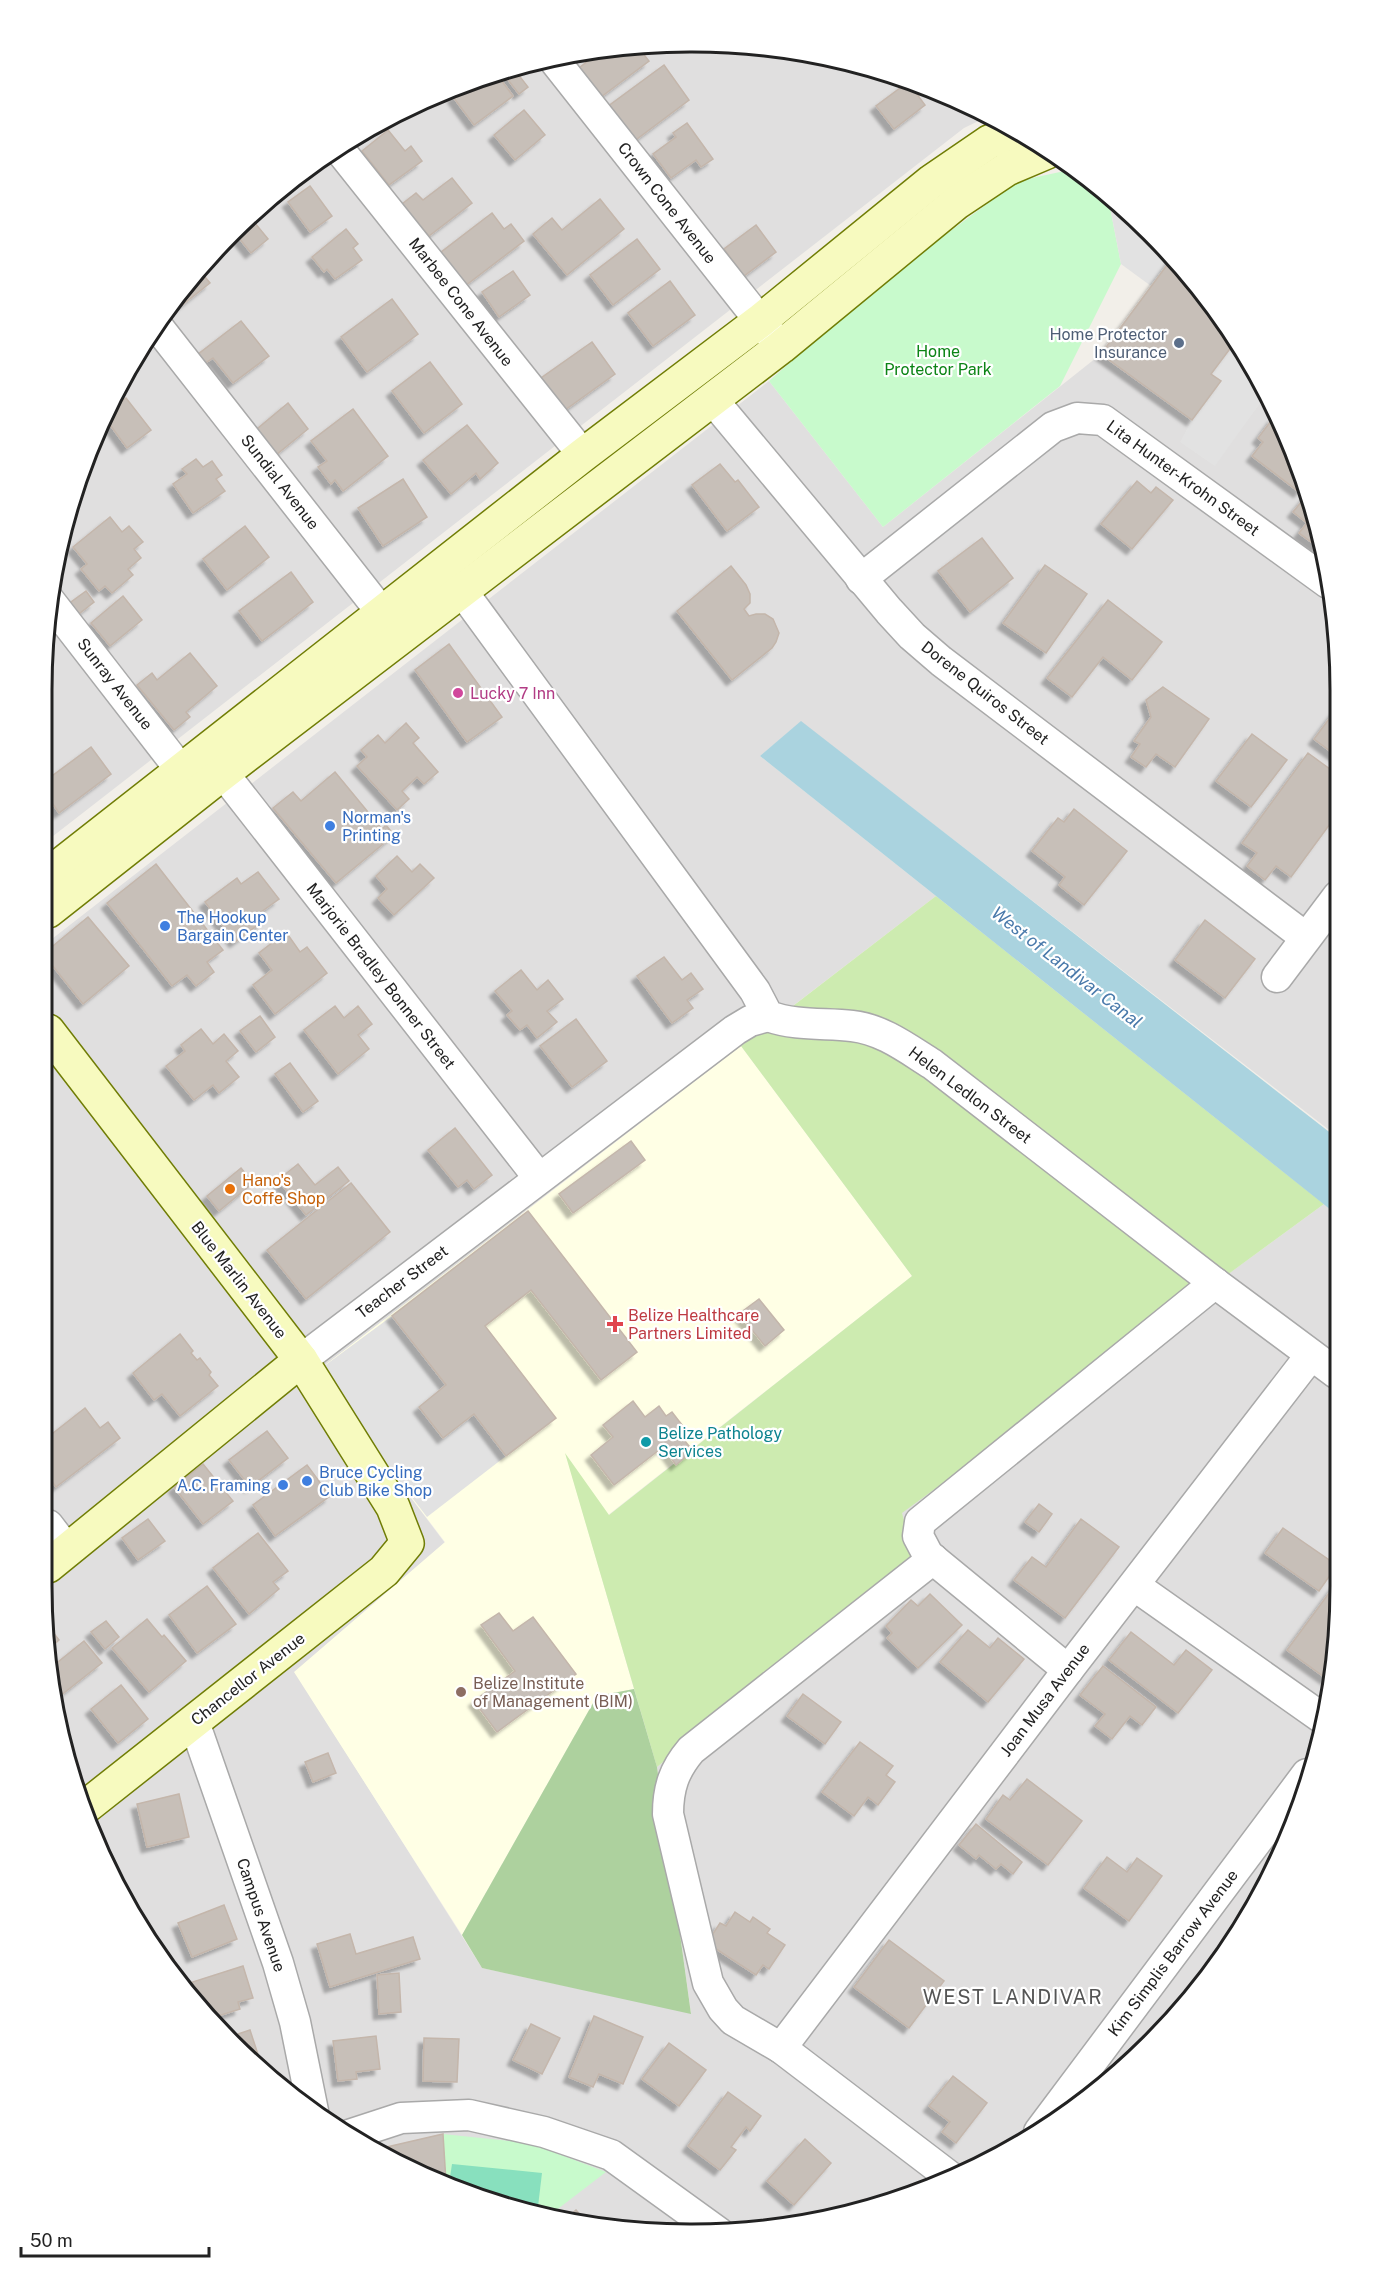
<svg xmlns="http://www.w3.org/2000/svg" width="1382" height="2277" font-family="'Public Sans',sans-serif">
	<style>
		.residential { fill: #e0dfdf }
		.education { fill: #ffffe5 }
		.grass { fill: #cdebb0 }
		.forest { fill: #add19e }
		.park { fill: #c8facc }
		.pitch { fill: #88e0be }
		.parking { fill: #e2e2e2 }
		.water { fill: #aad3df }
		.building { fill: #c7bfb8; stroke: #c4b6ab; stroke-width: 1.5; filter: url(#shadow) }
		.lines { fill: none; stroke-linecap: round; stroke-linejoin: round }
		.street-casing { stroke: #a9a9a9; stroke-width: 33 }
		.secondary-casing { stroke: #707d05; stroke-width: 36 }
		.street { stroke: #fff; stroke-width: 30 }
		.secondary { stroke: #f7fabf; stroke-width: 33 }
		.service-dot { fill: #5c6f8a; stroke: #fff; stroke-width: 2 }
		.hotel-dot { fill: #d1479c; stroke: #fff; stroke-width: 2 }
		.shop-dot { fill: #3f7fe0; stroke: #fff; stroke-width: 2 }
		.food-dot { fill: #e8710a; stroke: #fff; stroke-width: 2 }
		.health-dot { fill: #e0444e; stroke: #fff; stroke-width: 2 }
		.culture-dot { fill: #0f9aa8; stroke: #fff; stroke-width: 2 }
		.education-dot { fill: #8d6e63; stroke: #fff; stroke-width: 2 }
		.labels { text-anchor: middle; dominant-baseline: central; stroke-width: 4.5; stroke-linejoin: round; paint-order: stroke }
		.street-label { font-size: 16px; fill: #222; stroke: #fff }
		.service-label { font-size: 16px; fill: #4e5e75; stroke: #fff; text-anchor: end }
		.park-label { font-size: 16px; fill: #0c8416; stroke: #fff }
		.hotel-label { font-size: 16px; fill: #b23c85; stroke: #fff; text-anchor: start }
		.shop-label { font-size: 16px; fill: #366cbe; stroke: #fff; text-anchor: start }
		.food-label { font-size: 16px; fill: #c56008; stroke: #fff; text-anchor: start }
		.health-label { font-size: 16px; fill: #be3a42; stroke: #fff; text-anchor: start }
		.culture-label { font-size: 16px; fill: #0d838f; stroke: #fff; text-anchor: start }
		.education-label { font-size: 16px; fill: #785e54; stroke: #fff; text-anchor: start }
		.water-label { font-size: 18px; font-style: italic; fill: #4a7aab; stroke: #fff }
		.quarter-label { font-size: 20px; letter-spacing: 1.5px; fill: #555; stroke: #fff }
		.rim { fill: none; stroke: #222; stroke-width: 3 }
	</style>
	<defs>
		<filter id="shadow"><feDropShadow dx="-5.5" dy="5.5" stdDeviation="1.5" flood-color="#0004"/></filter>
	</defs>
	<rect width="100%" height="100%" fill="#f2efe9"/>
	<g class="residential">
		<polygon points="733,43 859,64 978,109 989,116 964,128 48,840 48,607 91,443 176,296 263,203 366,129 482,77 606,48"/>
		<polygon points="1101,354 1192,420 1181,442 1214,465 1265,396 1318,523 1339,648 1337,1136 801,722 760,756 936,896 316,1372 445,1543 295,1672 482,1968 691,2013 657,1767 914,1558 901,1513 1324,1204 1336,1214 1334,1670 1291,1834 1206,1981 1150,2045 1052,2125 899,2201 776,2229 691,2235 565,2223 483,2201 330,2125 232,2045 176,1981 109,1873 76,1794 48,1671 48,942 769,381 883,527"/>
	</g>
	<polygon class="education" points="741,1046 912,1276 608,1515 566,1455 634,1689 597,1696 462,1935 294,1672 445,1542 316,1372"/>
	<polygon class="grass" points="936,896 1324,1204 902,1513 914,1558 657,1767 565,1453 609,1515 912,1276 741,1046"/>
	<polygon class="forest" points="634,1689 657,1767 691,2014 482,1968 462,1935 597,1696"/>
	<g class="park">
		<polygon points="1074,169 1086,176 1108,197 1121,264 1060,386 883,527 769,381 880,283 1018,181"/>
		<polygon points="443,2134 530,2143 606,2172 546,2218 483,2201 446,2182"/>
	</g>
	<polygon class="pitch" points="452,2164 542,2173 537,2215 483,2201 449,2184"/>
	<g class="parking">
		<polygon points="1108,197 1173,257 1151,286 1121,264"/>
		<polygon points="1235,342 1253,367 1265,396 1215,466 1180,442 1192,420 1221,381 1211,374"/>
		<polygon points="392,1316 446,1385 419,1407 442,1438 474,1414 506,1456 427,1517 316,1372"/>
	</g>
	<polygon class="water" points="801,721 1337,1138 1336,1214 760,756"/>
	<g class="building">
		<polygon points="638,47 649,61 601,97 579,68 605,48"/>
		<polygon points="664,65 689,100 633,142 607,107"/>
		<polygon points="514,69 528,87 519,94 502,72"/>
		<polygon points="496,73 513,96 474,125 453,97 477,79"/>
		<polygon points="908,82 925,105 894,129 876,106"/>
		<polygon points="524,110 545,135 515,160 494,135"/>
		<polygon points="687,123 713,159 701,167 696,160 671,178 653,154 676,137 673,133"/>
		<polygon points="388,130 405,151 411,146 422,161 389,185 362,151"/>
		<polygon points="452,178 472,203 429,236 402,204 416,193 423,200"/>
		<polygon points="310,186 332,216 310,232 288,202"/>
		<polygon points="600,199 624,229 567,275 533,234 552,218 562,230"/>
		<polygon points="492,213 504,229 511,224 524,241 461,289 436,256"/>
		<polygon points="250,217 268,239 251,253 235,233"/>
		<polygon points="756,225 776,252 744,276 724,249"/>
		<polygon points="346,229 358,244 353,248 362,260 335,279 327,269 324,272 312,257"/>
		<polygon points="637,239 660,269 613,305 590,275"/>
		<polygon points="1173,257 1179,263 1235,342 1211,374 1221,381 1192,420 1101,354"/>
		<polygon points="200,271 210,283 172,313 168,309 176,296"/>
		<polygon points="513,271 530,295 499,317 482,292"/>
		<polygon points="670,281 695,315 653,346 628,313"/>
		<polygon points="392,299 418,334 367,372 341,337"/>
		<polygon points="241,321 269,356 233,383 213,358 204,364 197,355"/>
		<polygon points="592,342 615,374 565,410 541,378"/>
		<polygon points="430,362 462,404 424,433 392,391"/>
		<polygon points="126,398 151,430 127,448 105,418 111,410"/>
		<polygon points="288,403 308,429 271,459 251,434"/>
		<polygon points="353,409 388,456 343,491 335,480 331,484 318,467 327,461 311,441"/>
		<polygon points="1274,417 1303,487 1299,492 1252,456 1263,442 1258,438"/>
		<polygon points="467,425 498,463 480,479 476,473 451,494 423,460"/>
		<polygon points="196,459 203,467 212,461 222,475 216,479 225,491 193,513 173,484 187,474 182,469"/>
		<polygon points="720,464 735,482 738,480 759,507 727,531 692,485"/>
		<polygon points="403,479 427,517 383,546 358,508"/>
		<polygon points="1137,481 1151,493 1156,487 1173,500 1132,549 1101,524"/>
		<polygon points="1307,495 1318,523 1321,543 1318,547 1299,533 1307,523 1293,512"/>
		<polygon points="110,517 122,532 129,526 143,542 134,549 141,558 128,569 133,575 112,593 105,586 99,591 81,569 87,564 73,547"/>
		<polygon points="245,526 269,557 227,590 203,559"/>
		<polygon points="982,538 1013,578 970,612 938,571"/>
		<polygon points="1045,565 1087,594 1046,653 1003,623"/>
		<polygon points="731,566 746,585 750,594 750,603 744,609 749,616 756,614 765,614 773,619 779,633 776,642 772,648 732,680 677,611"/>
		<polygon points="291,572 313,602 262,641 239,611"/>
		<polygon points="86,591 94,602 75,617 67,605"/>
		<polygon points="123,596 142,620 110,646 91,623"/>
		<polygon points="1108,600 1162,642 1132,680 1103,657 1072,697 1047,678"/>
		<polygon points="449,644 502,717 467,742 415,670"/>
		<polygon points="190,653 217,686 186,712 190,717 174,730 137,685 152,673 157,680"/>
		<polygon points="1163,687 1209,719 1175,767 1156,754 1146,767 1131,757 1140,744 1134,741 1151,717 1146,700"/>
		<polygon points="1338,707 1338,757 1314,739"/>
		<polygon points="406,723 419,738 413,743 438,772 424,784 417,777 402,791 409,799 397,810 357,766 367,757 361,750 378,735 385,743"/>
		<polygon points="1252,734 1287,760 1251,807 1216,781"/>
		<polygon points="91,747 111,774 59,813 48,797 48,779"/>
		<polygon points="1308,753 1338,775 1338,813 1291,877 1276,866 1265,880 1247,866 1257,853 1242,843"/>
		<polygon points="335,772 382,829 386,825 394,835 336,883 273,808 293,792 301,801"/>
		<polygon points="1074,809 1127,851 1084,905 1059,885 1065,877 1032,851 1058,818 1064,822"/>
		<polygon points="397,856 412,872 420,864 434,878 394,915 378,898 387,889 376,876"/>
		<polygon points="156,864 223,950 207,962 214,972 196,986 187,975 172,986 107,903"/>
		<polygon points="258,872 279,899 261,912 267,918 235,942 205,902 237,878 241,884"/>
		<polygon points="88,917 129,966 83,1004 48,960 48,950"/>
		<polygon points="1205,920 1255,959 1225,998 1175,960"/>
		<polygon points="286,932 300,952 307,947 327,973 275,1014 253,985 272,970 259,953"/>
		<polygon points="664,957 682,980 691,973 703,989 687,1000 693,1008 672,1023 637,976"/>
		<polygon points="521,970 537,990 548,980 563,999 547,1011 557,1022 537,1038 527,1025 520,1030 507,1015 512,1011 495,991"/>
		<polygon points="335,1006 344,1018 358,1006 372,1024 358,1035 369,1049 338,1074 304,1030"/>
		<polygon points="260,1016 275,1037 256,1052 240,1031"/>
		<polygon points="576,1019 607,1061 572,1087 540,1046"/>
		<polygon points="201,1029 213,1044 224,1034 238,1051 226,1061 239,1077 219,1093 213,1085 194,1100 166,1066 185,1051 181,1045"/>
		<polygon points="290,1063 318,1101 303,1112 275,1074"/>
		<polygon points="455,1128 492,1175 474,1189 467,1180 458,1187 428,1150"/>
		<polygon points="631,1141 645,1160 573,1213 559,1194"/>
		<polygon points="298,1164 315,1185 338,1167 349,1181 306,1215 278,1180"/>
		<polygon points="241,1168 253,1183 219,1211 207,1196"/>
		<polygon points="351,1183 390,1232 306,1299 267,1250"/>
		<polygon points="528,1211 637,1352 601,1380 531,1290 485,1326 556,1418 506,1456 474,1414 443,1438 419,1407 446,1385 392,1316"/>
		<polygon points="759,1299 784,1330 765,1346 739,1314"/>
		<polygon points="180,1334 193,1351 191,1353 197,1360 200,1358 211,1372 209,1375 218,1386 180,1416 162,1394 154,1400 133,1373"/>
		<polygon points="633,1401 645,1417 659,1406 666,1416 672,1412 682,1425 676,1430 693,1451 676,1465 663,1447 614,1485 591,1455 613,1437 603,1425"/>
		<polygon points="85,1408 100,1428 108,1422 120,1438 56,1487 48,1476 48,1468 50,1466 48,1464 48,1437"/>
		<polygon points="267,1431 288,1458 250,1487 229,1460"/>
		<polygon points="203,1464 233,1501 203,1524 174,1487"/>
		<polygon points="307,1465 330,1496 275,1536 253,1505"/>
		<polygon points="1039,1504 1052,1514 1039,1532 1025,1522"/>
		<polygon points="148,1519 165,1541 138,1560 122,1538"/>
		<polygon points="1081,1519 1119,1547 1065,1618 1014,1580 1032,1557 1046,1567"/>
		<polygon points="1283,1528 1335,1564 1335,1568 1319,1591 1265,1553"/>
		<polygon points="258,1533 288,1571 273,1582 279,1589 249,1614 213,1568"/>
		<polygon points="1335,1585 1334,1669 1327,1679 1287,1650"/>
		<polygon points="207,1586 236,1624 197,1653 169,1615"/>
		<polygon points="930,1594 962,1625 918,1668 887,1638 892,1633 886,1626 911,1600 918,1606"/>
		<polygon points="499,1613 513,1631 533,1617 576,1674 497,1732 474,1701 515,1671 481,1625"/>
		<polygon points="147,1619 162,1637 164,1635 186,1661 149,1692 112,1648"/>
		<polygon points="106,1621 119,1637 105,1649 91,1632"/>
		<polygon points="48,1626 59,1640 48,1650"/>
		<polygon points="968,1630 990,1648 998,1638 1024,1659 988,1702 940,1662"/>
		<polygon points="1131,1632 1174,1665 1186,1650 1212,1670 1178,1713 1109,1660"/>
		<polygon points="84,1641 102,1663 60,1696 51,1685 48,1670"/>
		<polygon points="1103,1666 1156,1707 1142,1725 1130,1716 1112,1739 1095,1726 1105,1714 1080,1695"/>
		<polygon points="121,1685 148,1719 118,1743 91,1709"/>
		<polygon points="803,1694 841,1722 825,1744 787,1716"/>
		<polygon points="860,1742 893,1766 886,1775 895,1782 878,1805 868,1797 854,1816 822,1792"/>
		<polygon points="328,1753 336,1773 313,1782 305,1762"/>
		<polygon points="1027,1779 1082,1821 1048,1865 986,1819 1003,1795 1010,1800"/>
		<polygon points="179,1794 189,1837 147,1847 137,1804"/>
		<polygon points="976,1824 1022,1862 1013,1874 1001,1864 996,1869 979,1855 976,1859 959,1845"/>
		<polygon points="1107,1857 1127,1872 1137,1858 1162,1876 1129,1921 1084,1888"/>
		<polygon points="224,1905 237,1939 192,1957 178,1923"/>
		<polygon points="735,1912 750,1922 753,1917 770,1929 767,1933 785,1945 769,1969 763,1965 756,1975 707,1943 720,1923 726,1926"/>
		<polygon points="350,1934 356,1954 413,1937 420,1959 330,1987 317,1944"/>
		<polygon points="889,1940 944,1981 909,2028 854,1987"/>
		<polygon points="243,1966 253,1998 238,2002 240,2009 209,2019 180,1986"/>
		<polygon points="399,1973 401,2012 379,2014 377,1975"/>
		<polygon points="594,2016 643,2037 623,2084 599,2074 593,2087 569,2077"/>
		<polygon points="531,2024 560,2038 542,2074 513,2060"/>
		<polygon points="250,2030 263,2070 226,2038"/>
		<polygon points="376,2036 380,2069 356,2072 357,2079 338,2081 333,2041"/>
		<polygon points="424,2038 459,2039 457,2082 423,2081"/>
		<polygon points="669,2043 706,2070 679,2106 642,2079"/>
		<polygon points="953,2076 987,2103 956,2143 942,2132 950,2122 929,2106"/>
		<polygon points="728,2092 761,2116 750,2131 746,2127 731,2147 736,2150 720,2170 688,2146"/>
		<polygon points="443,2134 446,2182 378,2149"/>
		<polygon points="805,2139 831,2163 794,2205 767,2181"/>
		<polygon points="576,2210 589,2225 562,2222"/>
	</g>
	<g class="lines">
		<g class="street-casing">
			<g id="street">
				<polyline points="554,60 775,340"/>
				<polyline points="339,149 583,455"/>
				<polyline points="158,327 397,632"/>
				<polyline points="712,399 889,611 912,636 941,661 1305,937"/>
				<polyline points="861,579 1053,427 1077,418 1103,420 1328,583"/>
				<path d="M462,591L755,991L768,1016C796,1026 823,1023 852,1026C882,1029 908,1049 932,1064L1215,1283L1336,1373"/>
				<polyline points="49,600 180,769"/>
				<polyline points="223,773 539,1178"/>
				<polyline points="1277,977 1338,896"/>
				<polyline points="301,1360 735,1030 750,1021 768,1016"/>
				<polyline points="48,1525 68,1551"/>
				<path d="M933,1559L691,1750C674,1770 668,1788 668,1814L708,1983L723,2009L733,2020L781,2048L949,2176"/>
				<polyline points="1135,1586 1322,1718"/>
				<polyline points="1068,1670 928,1555 918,1536 920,1522 1215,1283"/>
				<polyline points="194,1722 278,1963 295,2022 313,2111"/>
				<polyline points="781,2048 1068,1670 1311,1355"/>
				<polyline points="1039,2132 1307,1774"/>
				<polyline points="349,2135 401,2118 469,2115 544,2132 611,2155 719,2233"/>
			</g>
		</g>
		<g class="secondary-casing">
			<g id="secondary">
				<polyline points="48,875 583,455 760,321 932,181 989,142 1014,131"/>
				<polyline points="48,911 223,773 781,347 956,203 1007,169 1047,152"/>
				<polyline points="48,1031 301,1360 393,1507 407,1543 384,1571 83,1809"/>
				<polyline points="48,1566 301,1360"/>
			</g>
		</g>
		<use href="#street" class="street"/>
		<use href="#secondary" class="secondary"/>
	</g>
	<circle class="service-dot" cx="1179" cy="343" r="6"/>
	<circle class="hotel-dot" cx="458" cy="693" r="6"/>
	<g class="shop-dot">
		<circle cx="330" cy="826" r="6"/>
		<circle cx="165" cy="926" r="6"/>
		<circle cx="307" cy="1481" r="6"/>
		<circle cx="283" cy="1485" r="6"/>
	</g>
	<circle class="food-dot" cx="230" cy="1189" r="6"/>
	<path class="health-dot" d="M612 1315h6v6h6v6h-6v6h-6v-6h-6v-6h6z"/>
	<circle class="culture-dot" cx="646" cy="1442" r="6"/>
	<circle class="education-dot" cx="461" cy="1692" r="6"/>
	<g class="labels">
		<g class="street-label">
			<text transform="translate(667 203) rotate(52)">Crown Cone Avenue</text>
			<text transform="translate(461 302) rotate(52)">Marbee Cone Avenue</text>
			<text transform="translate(1183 478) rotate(36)">Lita Hunter-Krohn Street</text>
			<text transform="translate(280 482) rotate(52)">Sundial Avenue</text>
			<text transform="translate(115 684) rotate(52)">Sunray Avenue</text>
			<text transform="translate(985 693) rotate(38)">Dorene Quiros Street</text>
			<text transform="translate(381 976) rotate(52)">Marjorie Bradley Bonner Street</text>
			<text transform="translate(970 1095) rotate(37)">Helen Ledlon Street</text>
			<text transform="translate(239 1280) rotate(52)">Blue Marlin Avenue</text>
			<text transform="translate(402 1282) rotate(-37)">Teacher Street</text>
			<text transform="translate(248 1679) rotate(-38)">Chancellor Avenue</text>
			<text transform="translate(1045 1700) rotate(-53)">Joan Musa Avenue</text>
			<text transform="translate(261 1915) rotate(71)">Campus Avenue</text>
			<text transform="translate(1173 1953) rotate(-53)">Kim Simplis Barrow Avenue</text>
		</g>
		<g class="service-label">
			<text x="1167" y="334">Home Protector<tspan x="1167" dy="18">Insurance</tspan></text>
		</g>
		<g class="park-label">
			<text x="938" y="351">Home<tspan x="938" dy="18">Protector Park</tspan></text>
		</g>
		<g class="hotel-label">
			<text x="470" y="693">Lucky 7 Inn</text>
		</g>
		<g class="shop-label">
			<text x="342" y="817">Norman's<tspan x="342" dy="18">Printing</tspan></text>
			<text x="177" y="917">The Hookup<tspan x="177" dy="18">Bargain Center</tspan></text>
			<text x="319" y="1472">Bruce Cycling<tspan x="319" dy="18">Club Bike Shop</tspan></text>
			<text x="271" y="1485" text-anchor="end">A.C. Framing</text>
		</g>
		<g class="food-label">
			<text x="242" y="1180">Hano's<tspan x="242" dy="18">Coffe Shop</tspan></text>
		</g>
		<g class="health-label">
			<text x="628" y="1315">Belize Healthcare<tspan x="628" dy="18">Partners Limited</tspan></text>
		</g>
		<g class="culture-label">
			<text x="658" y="1433">Belize Pathology<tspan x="658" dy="18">Services</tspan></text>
		</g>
		<g class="education-label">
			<text x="473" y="1683">Belize Institute<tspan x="473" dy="18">of Management (BIM)</tspan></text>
		</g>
		<g class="water-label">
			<text transform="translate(1067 967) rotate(38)">West of Landivar Canal</text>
		</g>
		<g class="quarter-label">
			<text x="1013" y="1997">WEST LANDIVAR</text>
		</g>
	</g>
	<path d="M0 0H1382V2277H0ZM690 52H692A638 638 0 0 1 1330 690V1586A638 638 0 0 1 692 2224H690A638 638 0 0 1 52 1586V690A638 638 0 0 1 690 52Z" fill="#fff" fill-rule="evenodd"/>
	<path class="rim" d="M690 52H692A638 638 0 0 1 1330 690V1586A638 638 0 0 1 692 2224H690A638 638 0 0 1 52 1586V690A638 638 0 0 1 690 52Z"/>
	<path d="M21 2247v9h188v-9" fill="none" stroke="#222222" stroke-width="3"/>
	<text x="30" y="2247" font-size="18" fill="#222222" stroke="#ffffff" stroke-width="4.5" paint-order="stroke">50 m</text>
</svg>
